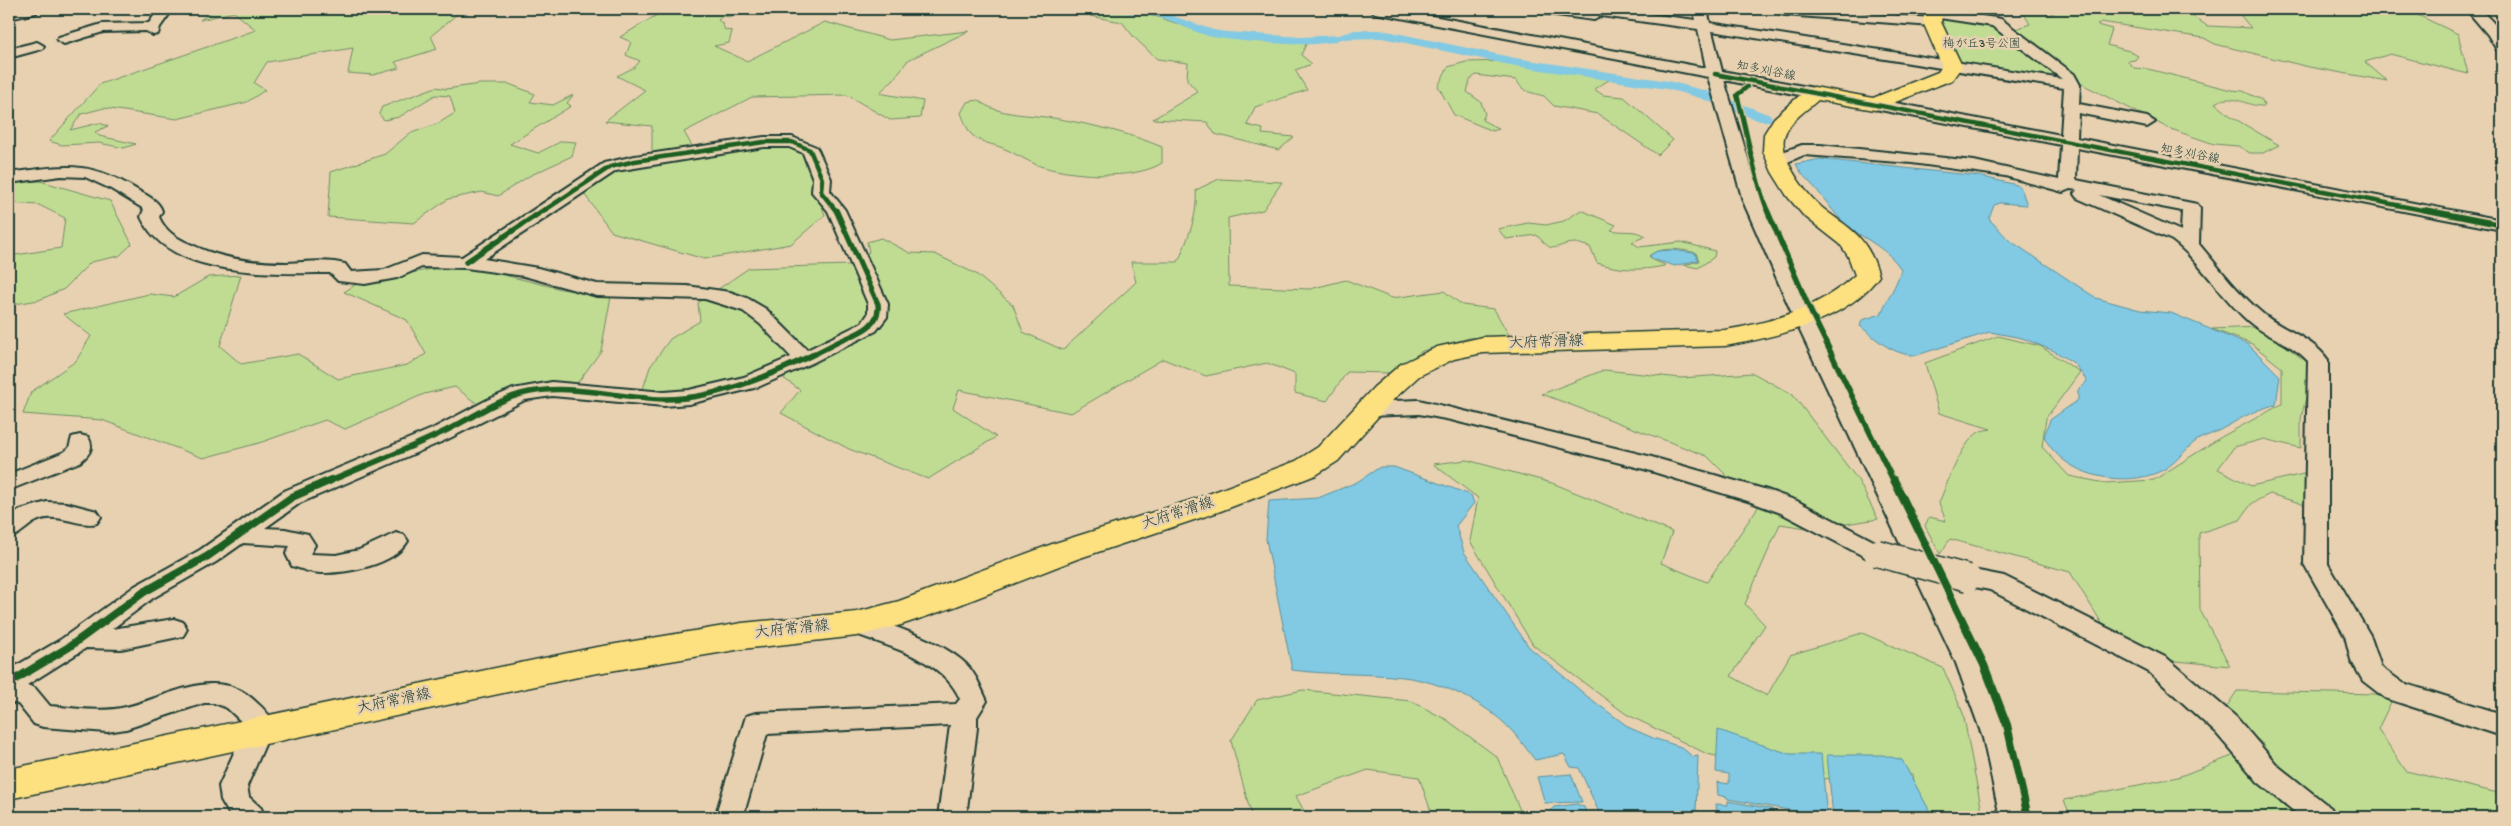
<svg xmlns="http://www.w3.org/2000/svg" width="2511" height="826" font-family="'Gochi Hand','Klee One',sans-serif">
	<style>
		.green { fill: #c0dc93; stroke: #708c64 }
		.water { fill: #82c9e3; stroke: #5a919d }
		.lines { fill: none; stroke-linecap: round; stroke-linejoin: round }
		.canal { fill: #82c9e3; fill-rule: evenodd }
		.minor-casing { stroke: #1f3d34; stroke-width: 4 }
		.major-casing { stroke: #1f3d34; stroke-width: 3 }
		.minor { fill: #e7d1b0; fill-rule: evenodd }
		.major { fill: #fde080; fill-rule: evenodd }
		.minor-bridge-casing { stroke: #1f3d34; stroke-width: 29; stroke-linecap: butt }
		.minor-bridge { stroke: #e7d1b0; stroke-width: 26 }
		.cycleway-far2-casing { stroke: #e7d1b0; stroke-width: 7 }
		.cycleway-far1-casing { stroke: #e7d1b0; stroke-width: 9 }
		.cycleway-casing { stroke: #e7d1b0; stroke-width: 11 }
		.cycleway-far2 { stroke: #1b5e20; stroke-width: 4.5 }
		.cycleway-far1 { stroke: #1b5e20; stroke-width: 5.5 }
		.cycleway { stroke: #1b5e20; stroke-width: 8 }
		.labels { text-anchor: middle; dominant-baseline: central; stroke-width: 5; stroke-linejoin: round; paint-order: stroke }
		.far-park-label { font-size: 12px; fill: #274539; stroke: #e7d1b0 }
		.far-street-label { font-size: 12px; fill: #1f3d34; stroke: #e7d1b0 }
		.street-label { font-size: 15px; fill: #1f3d34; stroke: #e7d1b0 }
	</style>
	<rect width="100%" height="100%" fill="#e7d1b0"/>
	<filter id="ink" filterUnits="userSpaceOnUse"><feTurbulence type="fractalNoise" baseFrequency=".02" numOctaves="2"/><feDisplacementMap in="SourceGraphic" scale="10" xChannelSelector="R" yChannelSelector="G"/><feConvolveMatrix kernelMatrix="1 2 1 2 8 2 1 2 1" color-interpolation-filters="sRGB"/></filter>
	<g filter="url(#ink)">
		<g class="green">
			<polygon points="220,9 463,9 431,36 437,49 395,62 399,68 373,75 348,73 353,48 267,62 254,83 265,90 247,102 177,119 104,108 81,114 70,130 99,123 108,126 95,132 99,136 136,144 124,148 99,143 62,145 49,141 100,84 256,30 234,12 200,20 211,12"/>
			<polygon points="667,9 742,9 731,17 723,16 718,20 722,23 725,30 732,31 729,43 714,46 747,61 825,22 890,40 969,31 908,60 893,80 879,93 923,101 920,118 890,120 847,95 752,97 684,132 697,155 778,145 802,151 825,215 791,244 704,259 612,232 582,191 601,177 652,153 652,126 605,121 645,90 617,76 635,67 640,61 626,55 631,42 620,37"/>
			<path d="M2021,9L2042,13L2032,9H2055L2046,14L2049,15L2062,9H2183L2207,26L2251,28L2241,16L2242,9H2405L2458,34L2468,74L2390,54L2365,62L2387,81L2309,67L2215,44L2204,38L2101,22L2097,25L2112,29L2107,45L2129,51L2138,56L2135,60L2127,61L2134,68L2148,69L2231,90L2243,91L2262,100L2264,106C2246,107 2233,92 2215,103L2232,117L2279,145L2263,153H2250L2238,146L2214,144L2168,128L2078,82L2016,29L2030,24Z"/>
			<polygon points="1102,12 1135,12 1158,17 1212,36 1308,40 1301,55 1312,64 1295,70 1307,90 1255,107 1247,125 1263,129 1262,134 1294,137 1279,150 1215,134 1207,122 1153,119 1198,92 1187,80 1188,63 1157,59 1133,36 1122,22 1090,16"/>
			<polygon points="1939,16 1990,22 2065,79 2059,81 1962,65 1938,21"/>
			<polygon points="1507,61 1614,77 1594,89 1603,95 1624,97 1673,140 1658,155 1598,114 1554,106 1544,96 1529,92 1522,88 1516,80 1476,75 1470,80 1467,92 1481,102 1485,114 1482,120 1499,129 1493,131 1454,115 1438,86 1448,67 1466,62"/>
			<polygon points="480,84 509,84 535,94 530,102 553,105 573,95 567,103 571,106 510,144 538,153 562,141 576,142 572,156 529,176 498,196 482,192 448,199 414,223 328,217 331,172 385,154 409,134 439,123 455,113 450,96 435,95 399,117 384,120 379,114 382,107 436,87 446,89"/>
			<path d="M978,100C998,117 1034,114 1059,119C1094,125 1129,133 1162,147V163C1134,181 1068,176 1037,165C1026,160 1014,153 1003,148C992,144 979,142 971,134C967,129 964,120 961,113L967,102Z"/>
			<path d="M1219,179L1282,182L1263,210L1228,218L1229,286L1310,289L1346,280L1392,298L1444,291L1462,305L1494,309L1510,337L1469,338L1422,351L1392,373L1347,372L1327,401L1295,393V374L1267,363L1206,376L1163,359L1071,413L959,390L953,408L996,437L928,479L849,449L781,413L800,390L772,370L719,388L641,395L650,367L670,339L700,321L698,303L749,268L850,265L869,252L867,242L881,238L910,253L935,254L976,274L1013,305L1023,332L1063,350L1136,282L1131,262H1178C1188,238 1198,216 1196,190Z"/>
			<polygon points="40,181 110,201 132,244 119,256 91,262 64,289 39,300 9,305 9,256 61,248 65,218 39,205 9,203 9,183"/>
			<path d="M1581,210L1616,225L1611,230C1624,233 1634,229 1646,236L1632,242L1639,247L1681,242L1715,251L1714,257L1698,268L1684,265L1699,261L1696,253C1681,249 1661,246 1649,256L1652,260L1665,265L1664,266C1639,271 1621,270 1597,263L1590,247C1585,246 1579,243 1575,243C1553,244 1555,257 1537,235L1506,239L1498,229L1528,223L1546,225L1564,221Z"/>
			<polygon points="459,264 561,289 611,296 601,351 576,385 480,406 455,387 424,394 345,429 325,420 259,443 203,458 102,420 23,414 31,392 76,361 91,336 63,314 149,294 174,297 208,277 241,275 220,346 241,364 298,354 338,379 407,365 426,354 407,320 344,292 358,283"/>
			<path d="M2260,327L2307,362L2309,384L2301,419V448L2264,439L2234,447L2218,469L2251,486L2308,473L2309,506L2270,494L2252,503L2240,520L2199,533L2200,610L2230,666L2165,660L2103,625L2070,572L1950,539L1940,554L1925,526L1929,517L1946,521L1939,503C1947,484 1961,443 1979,432C1982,430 1987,430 1991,429L1939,413L1925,363L1998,336L2040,346L2080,372L2046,418L2042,447L2069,476L2105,483L2154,480L2223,436L2282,404V368L2252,344L2212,329Z"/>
			<polygon points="1604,370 1681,378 1753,373 1793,395 1858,480 1878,519 1813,529 1780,524 1745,604 1765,625 1731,676 1767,696 1790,655 1862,633 1943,668 1963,713 1983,817 1917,817 1912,774 1822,779 1707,754 1626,714 1533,645 1470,541 1478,498 1433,464 1467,460 1552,483 1672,532 1661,563 1707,582 1758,507 1707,456 1542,394"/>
			<polygon points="1303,690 1411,701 1447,720 1497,757 1523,817 1433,817 1419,777 1368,770 1296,796 1307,817 1252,817 1231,741 1257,700"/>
			<polygon points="2237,691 2375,694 2391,702 2378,729 2406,771 2502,794 2502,817 2071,817 2064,800 2178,777 2263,744 2223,712"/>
		</g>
		<g class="water">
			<path d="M1820,159L1979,176L2017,185L2021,188L2027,205L2000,203L1994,205L1989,219L2009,240L2096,298L2140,310L2171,313L2249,345L2280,376L2276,405C2254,409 2239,420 2220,430C2213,434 2203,436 2196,441C2184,450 2175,465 2161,471C2123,489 2062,476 2044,436L2050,420L2078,400V390L2087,381L2074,363L2054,351L2022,338L1990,332L1917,355C1894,356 1877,340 1860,326L1862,320L1881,314C1887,298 1897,286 1901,269C1886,247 1868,242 1848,226C1836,216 1829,205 1820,194C1812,183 1802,177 1796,164Z"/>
			<polygon points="1671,250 1695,253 1698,260 1675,266 1652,259 1650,255 1657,251"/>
			<path d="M1380,467H1394L1471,495L1474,503L1456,526L1464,552L1529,647L1588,697L1630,728L1653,738L1681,747L1693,757L1698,756L1696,813L1690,817H1601L1579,768L1571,767L1564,754L1535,760C1527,750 1520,739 1511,730C1486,702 1439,681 1403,677C1366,673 1329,675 1292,670L1266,539L1269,501L1318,498L1357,482Z"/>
			<polygon points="1718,730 1790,754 1821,754 1827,817 1728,799 1727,797 1718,795 1717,782 1729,784 1729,774 1716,772"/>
			<polygon points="1827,755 1883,755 1902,760 1933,817 1833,817"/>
			<polygon points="1571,774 1582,802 1545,803 1537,777"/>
			<polygon points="1728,801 1772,809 1772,817 1717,817 1716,804 1728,805"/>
			<polygon points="1577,804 1584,807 1588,817 1550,817 1548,813 1554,807"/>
		</g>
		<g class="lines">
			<path class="canal" d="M1106,9L1156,10L1213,30L1226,32L1302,37L1339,35L1355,30H1382L1515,58L1668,81L1710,92L1770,115L1772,118L1770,121H1760L1700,98L1667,89L1515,66L1382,38L1340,39C1326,50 1228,41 1208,36C1190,31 1173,20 1154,16C1141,13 1126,14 1112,12Z"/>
			<g class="minor-casing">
				<g id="minor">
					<polygon points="18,9 37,9 38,10 36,13 9,19 9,11"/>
					<polygon points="159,9 173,9 160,27 158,34 153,35 146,31 103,32 64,44 57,40 59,37 102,24 149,23"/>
					<path d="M1368,9H1396L1706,68L1698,29L1601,16L1594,20L1541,13L1534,9H1610L1696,20L1693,9H1707L1710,23L2062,79L1992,26L1933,17L1926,13L1933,9L1996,18L2001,19L2074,74L2080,85L2079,104L2147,117L2155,122L2147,127L2078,113L2077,138L2502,220V230L2077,148L2076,180L2197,204L2200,208L2199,244C2219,268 2238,293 2262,313C2283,331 2312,337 2328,360V564L2370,635L2381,667L2403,683L2502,714V736L2385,698L2363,681L2351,660L2345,636L2304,564L2308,361C2292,343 2266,337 2248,321C2220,296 2201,262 2172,240L2077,198L2074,194L2077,190L2070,189L2063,192L2005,176L1912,163L1804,155L1783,164H1771L1769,160L1771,156L1802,145H1820L1974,161L2059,180L2061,145L1875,109L1867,104L1875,99L2061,135L2064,88L1712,31L1722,71L1814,88L1822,93L1814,98L1724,80L1761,201L1814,318L1982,663L2011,738L2028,817H2000L1983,738L1956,663L1794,318L1743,201L1708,77L1375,13ZM2099,195L2182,211L2181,231Z"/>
					<polygon points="1780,9 1811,9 1932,18 1939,22 1932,26 1785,15 1780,14"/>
					<path d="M2466,9H2480C2496,26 2502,27 2502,51L2497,50L2488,35Z"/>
					<polygon points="37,42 44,46 42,49 9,58 9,49"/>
					<path d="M764,137H792L816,147L818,150L831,179L830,191L845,210L888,304L887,317L876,331L812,363L758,387L689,404L664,406L552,396L525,400L448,439L300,503L265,528L285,529L308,534L315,545L310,554L336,555L359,550L396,533L404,535L408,541C394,565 348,573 322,573C311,573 302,569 292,566L286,554L290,546L243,543L216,562L153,598L112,629L174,619L183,622L187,629L183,636L121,649L86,648L27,685L35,688L50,706C75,708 102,713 126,707C169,697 217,664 255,701C263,708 270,715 274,724L247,786L249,797L261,808L265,817H231L221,800L219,786L246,726L227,708L214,703H204L126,729L107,732L43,727L34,724L18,704L9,702V670L60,640L135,586L200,550L284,491L432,429L487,400L513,389L552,382L664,392L689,390L744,377L791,357L760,324L743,311L705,299L597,296L524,276L466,268L422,267L397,278L365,284L338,281L330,273C274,273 169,279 141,217L144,209L111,189L85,177L61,176L9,183V173C65,166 88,159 139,191C148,196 159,201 162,211L159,217C165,231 176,238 190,244C221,259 253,263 287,263C306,262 326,259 345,264L351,272L384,270L422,255L462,257L604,163L635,156ZM764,147H789L803,153L813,179L812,192L828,211L868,304V314L862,323L807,350L766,309L747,298L730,292L687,286L597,284L538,268L484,259L616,171Z"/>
					<polygon points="1419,400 1648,456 1767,490 1797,501 1885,547 1889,553 1885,559 1877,562 1869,559 1781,513 1751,502 1644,469 1451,420 1419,414 1369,416 1362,414 1358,409 1362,404 1369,402"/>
					<path d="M80,435L88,437C95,448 89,455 80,462L9,490V474L64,452L69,448L72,437Z"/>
					<path d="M47,502L66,503L97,511L101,517L97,523C81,527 64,516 47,518C31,519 23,535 9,538V517L20,510Z"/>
					<polygon points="1968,569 2004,576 2167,658 2236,717 2278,766 2331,808 2335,817 2301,817 2258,782 2216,733 2149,672 1990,590 1959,584 1956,578 1959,572"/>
					<path d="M857,614C890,625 941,640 966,664C976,674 981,688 987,701L977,717V728L966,817H938L950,725L767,734L743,817H715L746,716L756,713L956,704L960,699C942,657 887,647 848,631L844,624L848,617Z"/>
				</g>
			</g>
			<g class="major-casing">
				<path id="major" d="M1925,9H1943L1941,22L1962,66L1952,80L1875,110L1818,100C1808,109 1792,119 1786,132C1775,153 1804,191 1819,205C1831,216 1847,224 1858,236C1868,247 1875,261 1879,276C1848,321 1775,337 1725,346L1483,353L1454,359L1419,376L1394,399L1338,461L1316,475L1218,512L1077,559L954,607L901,625L857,636L742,649L592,674L9,799V769L592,648L742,623L857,612L899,601L1055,543L1198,498L1296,461L1318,447L1374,387L1401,364L1437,347L1483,337L1725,330C1773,322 1818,309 1855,275L1848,256L1840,244L1803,215L1787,196L1772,172L1763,151L1764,134L1774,118L1807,89L1814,87L1873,98L1938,72L1942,66L1923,22Z"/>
			</g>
			<use href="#minor" class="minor"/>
			<use href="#major" class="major"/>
			<g class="minor-bridge-casing">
				<polyline id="minor-bridge" points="1877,553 1968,578"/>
			</g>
			<use href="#minor-bridge" class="minor-bridge"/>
			<g class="cycleway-far2-casing">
				<g id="cycleway-far2">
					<polyline points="1715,74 2433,212"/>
					<path d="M1747,87L1737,95C1748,134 1753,174 1768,212"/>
					<polyline points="542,212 610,167 635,161 764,142 792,142 810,150 822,179 821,192 837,212"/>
				</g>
			</g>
			<g class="cycleway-far1-casing">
				<g id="cycleway-far1">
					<polyline points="1767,210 1811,312 1894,482"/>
					<polyline points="2426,210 2502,225"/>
					<polyline points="466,262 544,210"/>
					<path d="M328,482C365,466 403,451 439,434C466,422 492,402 521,394C567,382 617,398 663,399C721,400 788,368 838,342C855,334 881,327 878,304L836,210"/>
				</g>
			</g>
			<g class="cycleway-casing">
				<g id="cycleway">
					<polyline points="1894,480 1984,665 2007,725 2028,817"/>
					<polyline points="9,683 69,647 144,592 208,556 292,497 331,480"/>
				</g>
			</g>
			<use href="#cycleway-far2" class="cycleway-far2"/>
			<use href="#cycleway-far1" class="cycleway-far1"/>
			<use href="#cycleway" class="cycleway"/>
		</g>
	</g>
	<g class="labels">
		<g class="far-park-label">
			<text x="1982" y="45">梅が丘3号公園</text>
		</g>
		<g class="far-street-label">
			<text transform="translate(1766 72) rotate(11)">知多刈谷線</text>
			<text transform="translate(2190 155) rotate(11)">知多刈谷線</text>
		</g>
		<g class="street-label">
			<text transform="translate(1546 343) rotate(-2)">大府常滑線</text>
			<text transform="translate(1178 514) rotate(-18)">大府常滑線</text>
			<text transform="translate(792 630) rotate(-6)">大府常滑線</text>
			<text transform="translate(394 702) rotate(-12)">大府常滑線</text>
		</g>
	</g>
	<rect width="2511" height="826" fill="none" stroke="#e7d1b0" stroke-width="30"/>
	<rect x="15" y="15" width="2481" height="796" fill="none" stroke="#1f3d34" stroke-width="2" filter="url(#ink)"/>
</svg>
